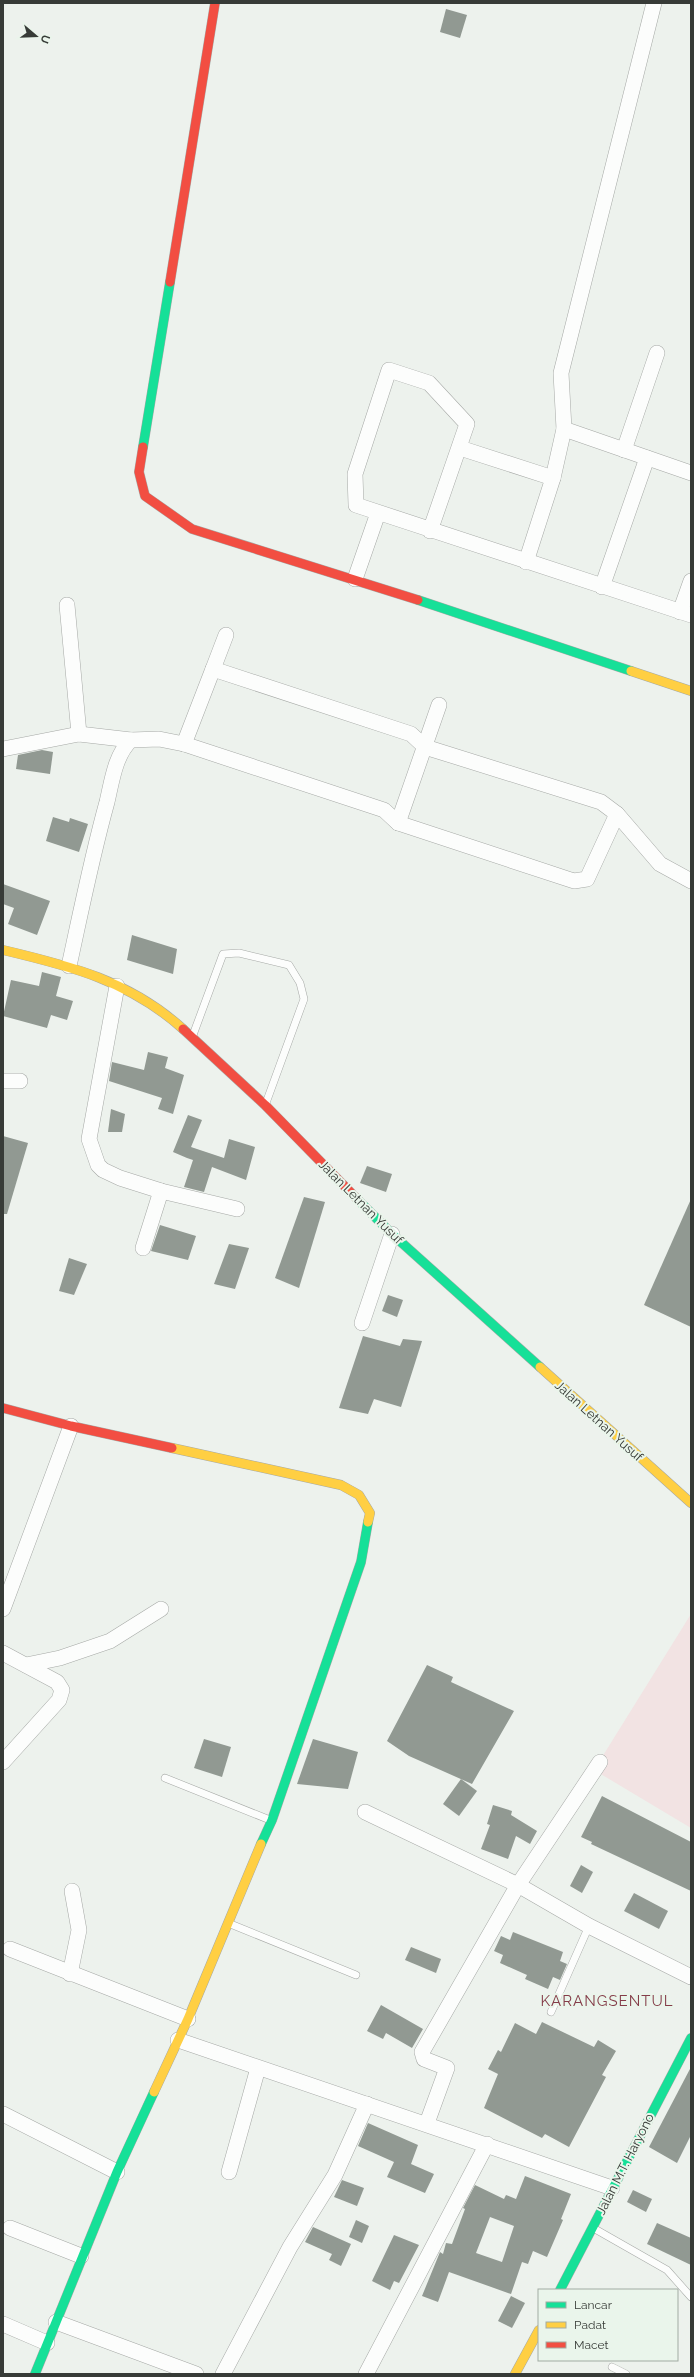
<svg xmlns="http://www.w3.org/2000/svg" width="694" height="2377" font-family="Raleway,sans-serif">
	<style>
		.green { fill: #f2e3e3 }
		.building { fill: #919992; fill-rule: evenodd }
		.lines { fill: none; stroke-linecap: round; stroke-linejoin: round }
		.lane-casing { stroke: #a6a9a6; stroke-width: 8 }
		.street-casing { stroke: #a6a9a6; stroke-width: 16 }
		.fast-casing { stroke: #a6a9a6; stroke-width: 10 }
		.slow-casing { stroke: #a6a9a6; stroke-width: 10 }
		.jam-casing { stroke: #a6a9a6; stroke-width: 10 }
		.lane { stroke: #fcfdfc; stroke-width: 7 }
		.street { stroke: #fcfdfc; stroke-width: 15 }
		.fast { stroke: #16e098; stroke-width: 9 }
		.slow { stroke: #ffcf43; stroke-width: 9 }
		.jam { stroke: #f24e42; stroke-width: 9 }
		.labels { text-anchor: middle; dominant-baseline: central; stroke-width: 4; stroke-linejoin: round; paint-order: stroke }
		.street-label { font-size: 13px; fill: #373b37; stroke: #eaf5eb }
		.quarter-label { font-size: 15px; letter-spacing: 1px; fill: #853c49; stroke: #eaf5eb }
	</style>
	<rect width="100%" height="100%" fill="#edf2ed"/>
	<polygon class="green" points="691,1614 691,1828 594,1770"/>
	<g class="building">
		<polygon points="446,9 467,15 460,38 440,32"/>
		<polygon points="42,750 53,752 50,774 16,769 18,755"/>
		<polygon points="53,817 69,822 70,818 88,824 79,852 46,841"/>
		<polygon points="3,884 50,901 37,935 8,924 14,908 3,904"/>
		<polygon points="132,935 177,949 173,974 127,960"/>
		<polygon points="42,972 61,977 56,996 73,1001 67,1020 51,1015 47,1028 3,1016 11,980 39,986"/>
		<polygon points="148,1052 168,1057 165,1068 184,1075 173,1114 158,1109 162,1098 109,1081 112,1062 144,1070"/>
		<polygon points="111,1109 125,1114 122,1132 108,1132"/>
		<polygon points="188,1115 202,1120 191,1147 224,1158 229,1139 255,1147 246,1180 212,1167 204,1192 184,1187 193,1160 187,1158 189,1153 187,1158 173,1152"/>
		<polygon points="3,1136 28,1143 7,1214 3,1214"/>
		<polygon points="367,1166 392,1174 386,1192 360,1183"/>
		<polygon points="304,1197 325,1202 299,1288 275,1278"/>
		<polygon points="691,1199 691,1327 644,1305"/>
		<polygon points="160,1225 196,1236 188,1260 151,1251"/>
		<polygon points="229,1244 249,1248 235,1289 214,1284"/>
		<polygon points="69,1258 87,1264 74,1295 59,1291"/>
		<polygon points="388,1295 403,1300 397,1317 382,1311"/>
		<polygon points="363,1336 400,1346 403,1339 422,1341 401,1407 374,1399 368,1414 339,1408"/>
		<polygon points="427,1665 453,1677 451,1682 514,1711 472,1784 409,1756 387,1741"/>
		<polygon points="204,1739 231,1747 222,1777 194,1768"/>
		<polygon points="313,1739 358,1752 348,1789 297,1784"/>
		<polygon points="461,1779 477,1791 459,1816 443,1804"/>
		<polygon points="602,1796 691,1842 691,1891 591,1844 592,1842 581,1837"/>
		<polygon points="493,1805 512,1811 511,1815 537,1831 530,1844 516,1836 508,1859 481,1849 490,1825 487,1824"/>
		<polygon points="581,1865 593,1872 582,1893 570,1886"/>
		<polygon points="634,1893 668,1911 659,1929 624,1911"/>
		<polygon points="513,1932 563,1952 560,1961 567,1964 560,1980 553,1977 548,1989 525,1979 527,1975 500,1963 503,1955 494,1951 501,1936 510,1940"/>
		<polygon points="411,1947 441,1959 436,1973 405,1960"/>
		<polygon points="381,2005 423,2029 412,2048 386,2033 383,2039 367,2031"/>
		<polygon points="542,2022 594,2047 598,2040 616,2051 602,2075 606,2077 569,2147 545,2134 542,2138 484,2108 498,2074 488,2069 498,2050 501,2052 515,2023 536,2034"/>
		<polygon points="691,2067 691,2135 677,2163 649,2147"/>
		<polygon points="368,2123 418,2145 411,2164 434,2174 425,2193 387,2177 394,2162 358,2146"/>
		<path d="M525,2176L571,2194L561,2219L563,2220L547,2257L533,2251L528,2264L522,2262L511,2294L449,2272L438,2302L422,2296L440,2252L443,2254L446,2243L452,2244L465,2209L463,2208L475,2185L504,2199L506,2195L516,2199ZM490,2217L514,2226L502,2262L476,2253Z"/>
		<polygon points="342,2180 364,2188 357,2206 334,2197"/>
		<polygon points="633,2190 652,2199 646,2212 627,2202"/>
		<polygon points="356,2220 369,2226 362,2243 349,2237"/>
		<polygon points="657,2223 691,2238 691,2265 647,2244"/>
		<polygon points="313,2227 351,2244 341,2266 329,2260 332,2254 305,2242"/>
		<polygon points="394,2235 419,2245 399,2283 394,2281 390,2290 372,2281"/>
		<polygon points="511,2296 525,2303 512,2328 498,2321"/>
	</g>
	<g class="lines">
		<g class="lane-casing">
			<g id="lane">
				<polyline points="193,1035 223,954 239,953 289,965 300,983 304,999 266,1103"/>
				<polyline points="165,1778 270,1820"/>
				<polyline points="228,1923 356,1975"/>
				<polyline points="551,2012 589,1926"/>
				<polyline points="595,2229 667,2270 691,2297"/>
				<polyline points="612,2367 626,2374"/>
			</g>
		</g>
		<g class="street-casing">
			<g id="street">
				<polyline points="564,429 691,473"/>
				<polyline points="460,448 553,478"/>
				<polyline points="624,450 657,353"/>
				<polyline points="430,531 467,424 429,383 389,370 355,474 356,505 691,615"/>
				<polyline points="526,562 553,478 564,429 561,373 654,3"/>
				<polyline points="355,579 378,513"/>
				<polyline points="602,587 647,458"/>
				<polyline points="67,605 79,734"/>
				<polyline points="680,612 691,581"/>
				<polyline points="213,669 226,635"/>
				<polyline points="184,744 213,669 411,734 425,747 601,802 617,814 660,864 691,881"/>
				<polyline points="3,749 79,734 131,740"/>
				<polyline points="398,823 439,705"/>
				<path d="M69,966C81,911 92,856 107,802C112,781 115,755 131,740L159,739L184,744L384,810L398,823L574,881L587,879L617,814"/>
				<polyline points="117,986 89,1139 98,1165 103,1170 120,1178 161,1191 237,1209"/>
				<polyline points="3,1081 20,1081"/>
				<polyline points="143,1248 161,1191"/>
				<polyline points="362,1323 392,1234"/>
				<polyline points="3,1609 71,1426"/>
				<polyline points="3,1653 57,1682 62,1690 59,1700 3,1762"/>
				<polyline points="26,1665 60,1658 110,1641 161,1609"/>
				<polyline points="365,1812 518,1885 589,1926 691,1977"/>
				<polyline points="10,1949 188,2019"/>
				<polyline points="70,1974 79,1930 72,1891"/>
				<polyline points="178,2040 612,2188"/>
				<polyline points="3,2114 117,2172"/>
				<polyline points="427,2123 447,2068 424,2059 422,2052 518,1885 600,1762"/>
				<polyline points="229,2172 258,2068"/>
				<polyline points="10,2228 81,2256"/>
				<polyline points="56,2322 196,2374"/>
				<polyline points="3,2324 47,2343"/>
				<polyline points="223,2374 290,2247 335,2175 367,2104"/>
				<polyline points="366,2374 487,2144"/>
			</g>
		</g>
		<g class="fast-casing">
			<g id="fast">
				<polyline points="143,447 170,282"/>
				<polyline points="418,600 631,671"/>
				<polyline points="359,1201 392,1234 540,1367"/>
				<polyline points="261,1844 272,1820 361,1562 368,1522"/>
				<polyline points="560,2290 691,2038"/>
				<polyline points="35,2374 117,2172 154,2092"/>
			</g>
		</g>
		<g class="slow-casing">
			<g id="slow">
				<polyline points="631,671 691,691"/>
				<path d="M3,950C71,966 130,981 183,1029"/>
				<polyline points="540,1367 691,1503"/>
				<polyline points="172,1448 341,1485 359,1495 370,1513 368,1522"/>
				<polyline points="154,2092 188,2019 261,1844"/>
				<polyline points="515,2374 539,2330"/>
			</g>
		</g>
		<g class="jam-casing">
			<g id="jam">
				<polyline points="170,282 215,3"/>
				<polyline points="143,447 139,472 145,496 192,529 418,600"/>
				<polyline points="183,1029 265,1105 359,1201"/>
				<polyline points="3,1408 71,1426 172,1448"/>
			</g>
		</g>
		<use href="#lane" class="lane"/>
		<use href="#street" class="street"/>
		<use href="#fast" class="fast"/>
		<use href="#slow" class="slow"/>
		<use href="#jam" class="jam"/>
	</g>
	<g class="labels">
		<g class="street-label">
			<text transform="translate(361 1202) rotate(45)">Jalan Letnan Yusuf</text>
			<text transform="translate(599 1421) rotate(42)">Jalan Letnan Yusuf</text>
			<text transform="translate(625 2164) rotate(-63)">Jalan M.T. Haryono</text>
		</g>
		<g class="quarter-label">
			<text x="607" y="2001">KARANGSENTUL</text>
		</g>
	</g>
	<rect width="694" height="2377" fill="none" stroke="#373b37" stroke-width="8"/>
	<rect x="538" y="2289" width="140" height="72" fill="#eaf5eb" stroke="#a2aba3"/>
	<rect x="546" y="2302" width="20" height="6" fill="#16e098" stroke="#a2aba3"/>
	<text x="574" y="2309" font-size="12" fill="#373b37">Lancar</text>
	<rect x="546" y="2322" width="20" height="6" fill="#ffcf43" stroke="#a2aba3"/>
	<text x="574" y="2329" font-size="12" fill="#373b37">Padat</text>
	<rect x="546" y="2342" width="20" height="6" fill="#f24e42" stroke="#a2aba3"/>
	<text x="574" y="2349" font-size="12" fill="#373b37">Macet</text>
	<g transform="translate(36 36) rotate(109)" stroke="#eaf5eb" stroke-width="3" paint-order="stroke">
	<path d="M0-3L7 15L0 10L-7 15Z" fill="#373b37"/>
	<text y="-6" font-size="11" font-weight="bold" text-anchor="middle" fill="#373b37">U</text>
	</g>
</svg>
